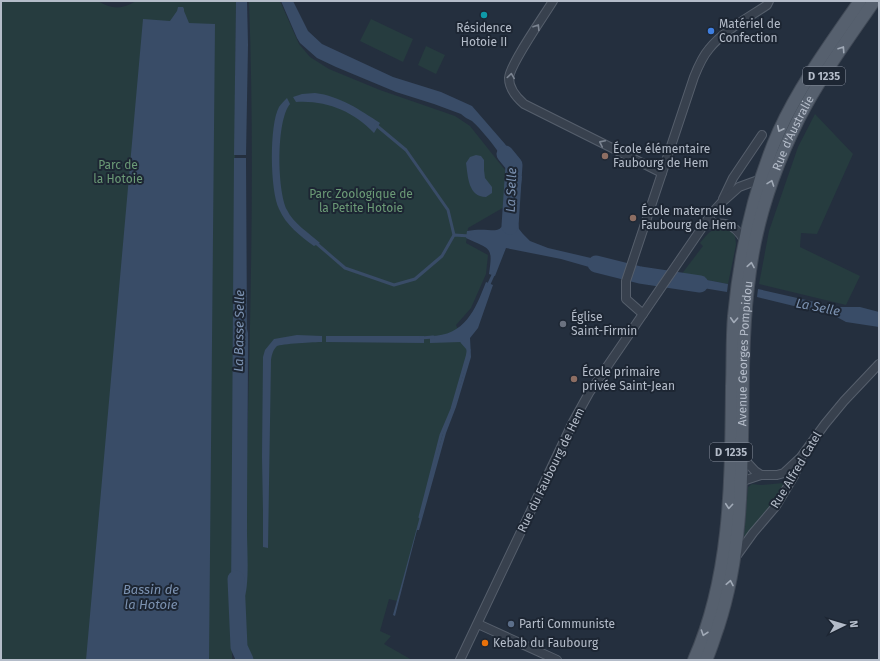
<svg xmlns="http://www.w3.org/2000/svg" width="880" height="661" font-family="'Fira Sans',sans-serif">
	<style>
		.green { fill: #263c3f }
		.water { fill: #394c67 }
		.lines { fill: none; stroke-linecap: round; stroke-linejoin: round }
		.stream { stroke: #394c67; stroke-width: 3 }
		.river { stroke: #394c67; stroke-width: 17 }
		.street-casing { stroke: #565f6c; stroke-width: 10 }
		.primary-casing { stroke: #414a57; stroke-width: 14 }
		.street { stroke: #38414e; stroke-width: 8 }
		.primary { stroke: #56606e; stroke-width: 12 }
		.oneway { stroke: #7c8592 }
		.oneway2 { stroke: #a1aab7 }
		.culture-dot { fill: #0f9aa8; stroke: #1d2633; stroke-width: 1.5 }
		.shop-dot { fill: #3f7fe0; stroke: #1d2633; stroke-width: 1.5 }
		.education-dot { fill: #8d6e63; stroke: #1d2633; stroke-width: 1.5 }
		.worship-dot { fill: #6b7280; stroke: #1d2633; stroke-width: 1.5 }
		.service-dot { fill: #5c6f8a; stroke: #1d2633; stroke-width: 1.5 }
		.food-dot { fill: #e8710a; stroke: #1d2633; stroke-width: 1.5 }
		.labels { text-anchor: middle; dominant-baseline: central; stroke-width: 4; stroke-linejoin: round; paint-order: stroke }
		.shield { fill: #1d2633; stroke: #878f9c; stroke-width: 1 }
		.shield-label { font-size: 11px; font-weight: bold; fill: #b4bcc9 }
		.poi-label { font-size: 12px; fill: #b4bcc9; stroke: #1d2633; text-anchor: start }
		.street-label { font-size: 12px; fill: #b4bcc9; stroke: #1d2633 }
		.park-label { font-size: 12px; fill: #6b9a76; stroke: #1d2633 }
		.water-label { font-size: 13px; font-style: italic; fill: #7c92b1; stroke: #1d2633 }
	</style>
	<rect width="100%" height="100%" fill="#242f3e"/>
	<g class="green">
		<path d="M1,1H98C111,9 122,10 136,1H236L232,660H1Z"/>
		<path d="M249,1H280L299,44L310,57L329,69L380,90L455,116L470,126L505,170L508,184L506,206L468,228L466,243L488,255L486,274L471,308L456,325L468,352L397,601L389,599L380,631L391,636L384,644L412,660H250L244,650L243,639C246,427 257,214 249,1Z"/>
		<polygon points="371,19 413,39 403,62 360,41"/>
		<polygon points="426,46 445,55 436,74 418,65"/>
		<polygon points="815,114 853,154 817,234 801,233 800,247 860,276 846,305 759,284 769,231 798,147"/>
		<path d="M722,227C732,229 736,234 736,245L728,284L681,275L703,246L700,243C706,236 711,228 722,227Z"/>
		<polygon points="783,483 784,487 773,506 753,527 749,535 744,536 748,487 752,484 761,485"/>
	</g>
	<g class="water">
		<polygon points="236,1 247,1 248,45 246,155 234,155"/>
		<path d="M281,1H293L308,31L322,44L393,77L441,92L472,106L505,144L519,164L521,173L510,174C508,161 482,130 472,121C468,119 464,117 461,114L434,104L396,92L336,67L317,58L300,43L297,38Z"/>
		<polygon points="178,7 183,7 184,9 184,11 189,23 215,24 209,660 86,660 143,19 170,21 177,11"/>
		<path d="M315,93C340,96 360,110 380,123L374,133C353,111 326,100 296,102L293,97L302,94Z"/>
		<path d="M287,98L290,104C276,121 277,190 287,210C293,223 309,233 320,243L314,246C300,236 286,225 279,209C270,191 269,125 279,107C281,104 284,101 287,98Z"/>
		<path d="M476,155L481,156L484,160V170L485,178L492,187V193L486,197C468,197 468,176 466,163L470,157Z"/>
		<path d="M234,158H246L247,329L248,333C248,399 247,466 247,532C247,547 250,590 243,601H231Z"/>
		<polygon points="522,176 519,202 508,199 511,177"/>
		<path d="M508,202L519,205L518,223L519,229L523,234L530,241L548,248L621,265L617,275L561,259L506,248L495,276L489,274C493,246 491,250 466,238L467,231C498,225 502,244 508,202Z"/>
		<polygon points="639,268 662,273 655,282 635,279"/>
		<polygon points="681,275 728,284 727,292 691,286 673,286"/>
		<path d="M486,282L493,285L478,328L470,338L471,357L456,407L446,433L419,530H417L395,616L393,615C410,554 426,493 443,433C450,411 470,368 466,346L461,342L430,343V336C465,336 475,310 486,282Z"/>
		<polygon points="758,289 837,307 860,307 879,312 879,327 846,322 835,316 757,297"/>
		<path d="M297,335L322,336V342C316,342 280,344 277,346C273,350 272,354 271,360L268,548L263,547V511L262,457L263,357L265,350L274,339Z"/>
		<polygon points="326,336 424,336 424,343 326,342"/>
		<path d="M242,605L244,606C241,624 243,644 252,660H239L235,644L231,606Z"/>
	</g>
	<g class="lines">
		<g class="stream">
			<polyline points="376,125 406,150 448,210 454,235"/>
			<polyline points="316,243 345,268 394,285 415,279 442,256 454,235 470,236"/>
			<polyline points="488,286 494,273"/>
			<polyline points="421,338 433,337"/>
			<polyline points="420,517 441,435 452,409 469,350 462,342"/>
		</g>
		<g class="river">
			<polyline points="505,154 514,165 510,226"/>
			<polyline points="596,264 640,275 700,284"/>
			<polyline points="236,579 239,647 245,660"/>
		</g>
		<g class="street-casing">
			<g id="street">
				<path d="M553,1C544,16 510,64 509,78C509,89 516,97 524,104L662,173"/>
				<polyline points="723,199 733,178 762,135"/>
				<path d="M706,224C724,222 734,223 744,240"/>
				<path d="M643,314L626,299V281L694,77C698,67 702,57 709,49C723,31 748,18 767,5L769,1"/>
				<polyline points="742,457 755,471 761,475 777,475 784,473 799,459"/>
				<polyline points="737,483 761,475"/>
				<polyline points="735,558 753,533 776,506 794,476 801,457 825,424 844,401 879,364"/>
				<polyline points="478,624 557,660"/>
				<polyline points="460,660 573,422 589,393 712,213 721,203 739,187 761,179"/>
			</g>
		</g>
		<g class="primary-casing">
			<g id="primary">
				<path d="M694,660C732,574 731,478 732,386C733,363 732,339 734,316C740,253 753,190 779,131C800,85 831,43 860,1"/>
				<path id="s1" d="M706,660C711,649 714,638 718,627C756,512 733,389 750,271C757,218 775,166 799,118C820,77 848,39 874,1"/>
			</g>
		</g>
		<use href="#street" class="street"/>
		<use href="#primary" class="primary"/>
	</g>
	<defs><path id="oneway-chevron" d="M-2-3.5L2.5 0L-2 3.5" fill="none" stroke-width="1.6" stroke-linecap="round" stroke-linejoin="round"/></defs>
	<g class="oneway">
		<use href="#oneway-chevron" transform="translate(537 27) rotate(-58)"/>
		<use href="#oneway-chevron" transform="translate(511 76) rotate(-82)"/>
		<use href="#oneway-chevron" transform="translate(602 143) rotate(-154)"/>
	</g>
	<g class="oneway2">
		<use href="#oneway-chevron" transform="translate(842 49) rotate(-56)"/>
		<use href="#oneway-chevron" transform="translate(780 129) rotate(116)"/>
		<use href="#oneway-chevron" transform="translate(771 183) rotate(-70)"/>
		<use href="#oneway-chevron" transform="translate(751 265) rotate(-80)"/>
		<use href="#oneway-chevron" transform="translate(734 320) rotate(93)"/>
		<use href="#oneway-chevron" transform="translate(729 506) rotate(95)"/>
		<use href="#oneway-chevron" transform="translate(730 583) rotate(-79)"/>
		<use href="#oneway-chevron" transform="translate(704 633) rotate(109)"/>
	</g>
	<circle class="culture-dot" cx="484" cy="15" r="4"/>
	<circle class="shop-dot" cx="711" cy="31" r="4"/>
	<g class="education-dot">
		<circle cx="605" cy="156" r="4"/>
		<circle cx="633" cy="218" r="4"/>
		<circle cx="574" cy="379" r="4"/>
	</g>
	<circle class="worship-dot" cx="563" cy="324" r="4"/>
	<circle class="service-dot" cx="511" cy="624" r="4"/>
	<circle class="food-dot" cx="485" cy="643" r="4"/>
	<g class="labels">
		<g class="shield">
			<rect x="803" y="67" width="42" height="18" rx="3"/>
			<rect x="710" y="443" width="42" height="18" rx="3"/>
		</g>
		<g class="shield-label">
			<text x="824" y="76">D 1235</text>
			<text x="731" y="452">D 1235</text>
		</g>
		<g class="poi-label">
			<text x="719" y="24">Matériel de<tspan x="719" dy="14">Confection</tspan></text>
			<text x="484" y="28" text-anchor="middle">Résidence<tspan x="484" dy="14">Hotoie II</tspan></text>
			<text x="613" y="149">École élémentaire<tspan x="613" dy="14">Faubourg de Hem</tspan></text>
			<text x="641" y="211">École maternelle<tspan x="641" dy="14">Faubourg de Hem</tspan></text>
			<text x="571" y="317">Église<tspan x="571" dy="14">Saint-Firmin</tspan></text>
			<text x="582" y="372">École primaire<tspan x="582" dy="14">privée Saint-Jean</tspan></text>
			<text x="519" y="624">Parti Communiste</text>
			<text x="493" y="643">Kebab du Faubourg</text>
		</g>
		<g class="street-label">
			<text stroke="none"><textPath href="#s1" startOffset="539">Rue d'Australie</textPath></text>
			<text stroke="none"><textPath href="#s1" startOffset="311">Avenue Georges Pompidou</textPath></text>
			<text transform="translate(551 470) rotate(-64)">Rue du Faubourg de Hem</text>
			<text transform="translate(796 470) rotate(-59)">Rue Alfred Catel</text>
		</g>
		<g class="park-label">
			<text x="118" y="165">Parc de<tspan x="118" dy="14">la Hotoie</tspan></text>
			<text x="361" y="194">Parc Zoologique de<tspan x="361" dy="14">la Petite Hotoie</tspan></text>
		</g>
		<g class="water-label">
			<text transform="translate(511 190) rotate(-88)">La Selle</text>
			<text transform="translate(818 307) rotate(11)">La Selle</text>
			<text transform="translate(239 331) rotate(-89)">La Basse Selle</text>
			<text x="151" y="589">Bassin de<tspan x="151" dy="15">la Hotoie</tspan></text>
		</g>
	</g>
	<rect width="880" height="661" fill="none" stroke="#b4bcc9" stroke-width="4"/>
	<g transform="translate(844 625) rotate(85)" stroke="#1d2633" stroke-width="3" paint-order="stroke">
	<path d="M0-3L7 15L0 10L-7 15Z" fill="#b4bcc9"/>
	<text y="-6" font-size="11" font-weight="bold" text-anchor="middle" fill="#b4bcc9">N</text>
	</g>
</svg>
